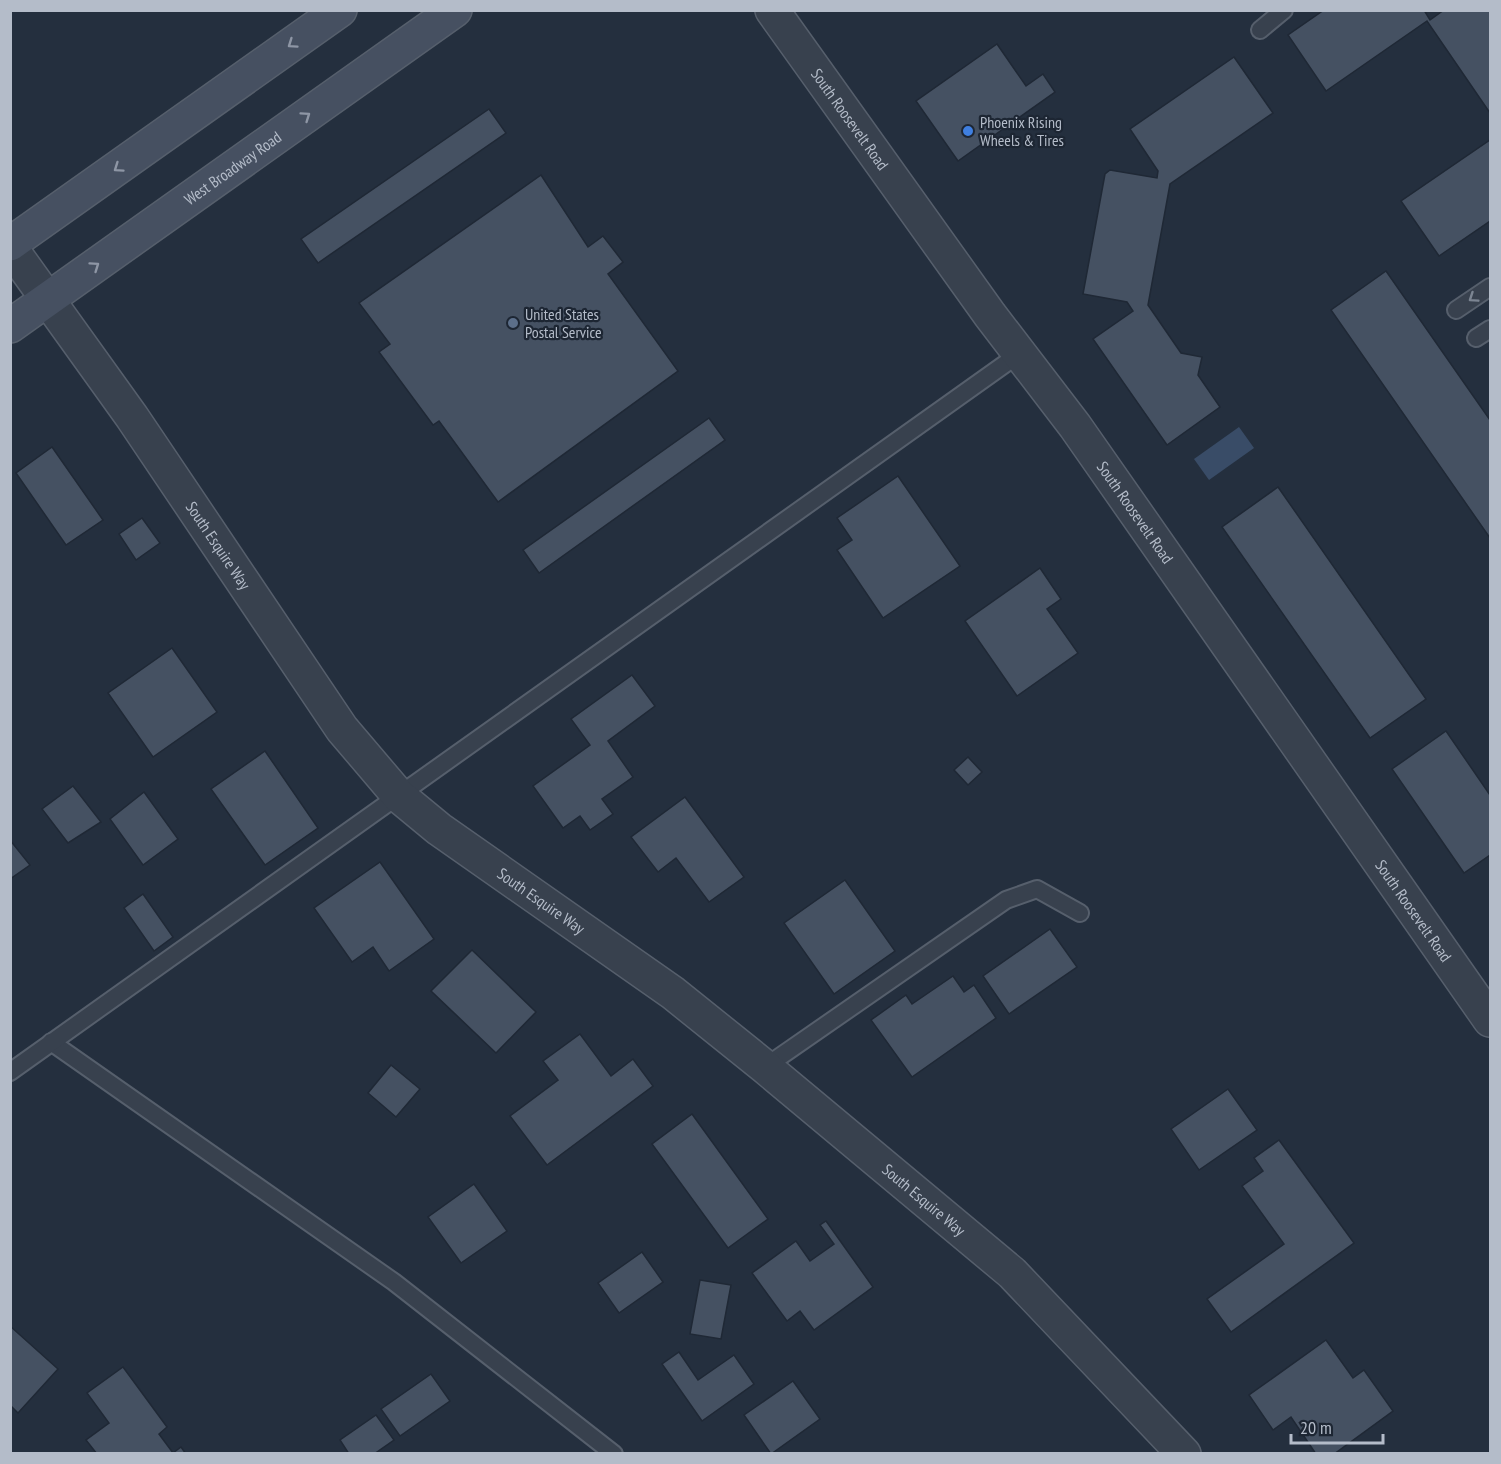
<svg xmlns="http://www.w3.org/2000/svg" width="1501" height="1464" font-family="'PT Sans Narrow',sans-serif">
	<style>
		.water { fill: #394c67 }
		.building { fill: #455162; stroke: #1f2835; stroke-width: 1.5 }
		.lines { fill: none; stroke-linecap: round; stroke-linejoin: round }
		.service-casing { stroke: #565f6c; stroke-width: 20 }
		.minor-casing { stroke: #565f6c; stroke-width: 36 }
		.secondary-casing { stroke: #565f6c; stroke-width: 36 }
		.service { stroke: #38414e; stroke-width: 16 }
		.minor { stroke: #38414e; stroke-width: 33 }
		.secondary { stroke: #465061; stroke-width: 33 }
		.oneway { stroke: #8e96a5 }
		.oneway2 { stroke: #7c8592 }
		.shop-dot { fill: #3f7fe0; stroke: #1d2633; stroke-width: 2 }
		.service-dot { fill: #5c6f8a; stroke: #1d2633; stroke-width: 2 }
		.labels { text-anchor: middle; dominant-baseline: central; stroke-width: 4.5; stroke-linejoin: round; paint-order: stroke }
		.street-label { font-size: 16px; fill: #b4bcc9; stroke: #1d2633 }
		.poi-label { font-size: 16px; fill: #b4bcc9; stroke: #1d2633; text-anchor: start }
	</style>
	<rect width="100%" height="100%" fill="#242f3e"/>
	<polygon class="water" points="1239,427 1254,448 1209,480 1194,459"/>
	<g class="building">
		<polygon points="1324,10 1424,10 1430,20 1444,10 1490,10 1490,113 1427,21 1326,91 1288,35"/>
		<polygon points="997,44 1026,86 1043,74 1055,92 958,161 916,101"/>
		<polygon points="1234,57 1273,113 1170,184 1148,305 1181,353 1202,357 1198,375 1220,407 1167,445 1093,339 1133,311 1127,302 1083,294 1105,174 1110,170 1157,178 1158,171 1130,129"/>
		<polygon points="489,109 506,133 318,263 301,239"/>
		<polygon points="1490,140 1490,221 1439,256 1401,201"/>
		<polygon points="541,175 588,247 603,236 623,262 608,274 678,371 498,502 439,421 433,425 379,352 390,344 359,303"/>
		<polygon points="1386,271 1490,420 1490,538 1331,310"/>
		<polygon points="709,418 725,440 539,573 523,550"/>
		<polygon points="52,447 103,520 66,545 16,473"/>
		<polygon points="898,476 960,566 883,618 837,550 852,540 837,518"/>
		<polygon points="1278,487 1426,699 1370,738 1222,527"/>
		<polygon points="142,518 160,543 136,560 119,534"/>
		<polygon points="1040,568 1061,599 1047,609 1078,653 1017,696 965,621"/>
		<polygon points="172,648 217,712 153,757 108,693"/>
		<polygon points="632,675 655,706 608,741 633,777 602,799 613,814 590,830 580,816 563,828 533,786 590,745 571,719"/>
		<polygon points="1446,731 1490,795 1490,855 1464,873 1392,769"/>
		<polygon points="265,751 318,828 265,865 211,789"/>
		<polygon points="968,757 982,772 968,785 954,770"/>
		<polygon points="73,786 101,822 68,843 42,809"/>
		<polygon points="144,792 178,839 143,865 110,819"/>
		<polygon points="685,797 744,877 709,902 676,858 658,872 631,837"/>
		<polygon points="10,840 30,865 10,879"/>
		<polygon points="380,862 434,939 389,971 373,947 352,962 314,908"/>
		<polygon points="845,880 895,951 834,994 784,923"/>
		<polygon points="143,894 173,937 154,951 124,908"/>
		<polygon points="1050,929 1077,967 1009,1014 983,976"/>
		<polygon points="472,950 536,1012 496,1053 431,991"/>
		<polygon points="953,976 964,992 974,985 996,1018 912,1077 871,1020 906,995 912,1004"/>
		<polygon points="580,1034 611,1076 633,1059 653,1086 547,1165 510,1116 558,1080 543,1061"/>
		<polygon points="391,1065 420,1089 396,1117 368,1093"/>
		<polygon points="1228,1089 1257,1130 1199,1170 1171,1129"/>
		<polygon points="692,1114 768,1219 728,1248 652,1144"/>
		<polygon points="1279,1140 1354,1243 1231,1332 1207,1299 1284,1244 1242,1186 1263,1171 1254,1158"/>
		<polygon points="474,1184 507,1231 461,1263 428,1217"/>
		<polygon points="826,1221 873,1287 814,1330 800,1311 787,1321 752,1273 796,1241 810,1261 834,1244 820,1225"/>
		<polygon points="642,1252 663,1282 619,1313 598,1283"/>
		<polygon points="700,1280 731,1285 721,1339 690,1334"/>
		<polygon points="10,1326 58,1369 18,1413 10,1405"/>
		<polygon points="1326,1340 1353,1378 1364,1370 1393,1411 1334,1454 1316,1454 1291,1417 1273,1430 1249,1395"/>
		<polygon points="679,1352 698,1380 734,1355 754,1384 702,1421 662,1364"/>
		<polygon points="123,1367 167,1427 159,1434 173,1453 181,1447 186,1454 97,1454 86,1440 109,1423 87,1393"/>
		<polygon points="431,1374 450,1401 400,1436 381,1409"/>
		<polygon points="793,1381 820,1419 771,1454 744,1415"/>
		<polygon points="376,1415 394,1440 374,1454 349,1454 340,1440"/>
	</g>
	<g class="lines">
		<g class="service-casing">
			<g id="service">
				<polyline points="1260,30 1284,10"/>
				<polyline points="1456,310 1490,287"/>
				<polyline points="1476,338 1490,329"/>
				<polyline points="51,1042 394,1282 614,1454"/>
				<polyline points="765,1067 1006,900 1037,889 1080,913"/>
				<polyline points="10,1072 1019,354"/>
			</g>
		</g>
		<g class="minor-casing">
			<g id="minor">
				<path id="s1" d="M772,10L990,315L1075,426L1490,1020"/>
				<path id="s2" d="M10,247L132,417L342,729L399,796L439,829L673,993L765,1067L1012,1273L1184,1454"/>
			</g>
		</g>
		<g class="secondary-casing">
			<g id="secondary">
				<polyline points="10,244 340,10"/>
				<path id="s3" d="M10,326L455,10"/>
			</g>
		</g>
		<use href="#service" class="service"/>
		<use href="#minor" class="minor"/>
		<use href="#secondary" class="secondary"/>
	</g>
	<defs><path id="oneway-chevron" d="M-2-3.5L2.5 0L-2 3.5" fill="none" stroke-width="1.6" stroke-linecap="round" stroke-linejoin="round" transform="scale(1.5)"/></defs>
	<g class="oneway">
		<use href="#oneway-chevron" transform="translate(292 44) rotate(145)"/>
		<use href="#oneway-chevron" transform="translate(306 116) rotate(-35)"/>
		<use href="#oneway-chevron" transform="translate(118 168) rotate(145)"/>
		<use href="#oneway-chevron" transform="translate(95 266) rotate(-35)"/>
	</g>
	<use class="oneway2" href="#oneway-chevron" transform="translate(1473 298) rotate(146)"/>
	<circle class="shop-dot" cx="968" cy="131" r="6"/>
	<circle class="service-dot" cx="513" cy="323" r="6"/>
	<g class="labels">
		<g class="street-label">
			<text stroke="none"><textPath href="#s1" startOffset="134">South Roosevelt Road</textPath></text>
			<text stroke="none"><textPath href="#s3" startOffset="273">West Broadway Road</textPath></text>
			<text stroke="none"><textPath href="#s1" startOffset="620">South Roosevelt Road</textPath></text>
			<text stroke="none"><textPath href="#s2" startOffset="364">South Esquire Way</textPath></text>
			<text stroke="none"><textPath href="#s2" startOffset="850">South Esquire Way</textPath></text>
			<text stroke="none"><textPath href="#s1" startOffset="1106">South Roosevelt Road</textPath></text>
			<text stroke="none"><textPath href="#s2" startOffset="1336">South Esquire Way</textPath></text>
		</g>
		<g class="poi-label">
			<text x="980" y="122">Phoenix Rising<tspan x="980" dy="18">Wheels &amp; Tires</tspan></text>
			<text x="525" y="314">United States<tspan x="525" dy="18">Postal Service</tspan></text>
		</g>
	</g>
	<rect width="1501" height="1464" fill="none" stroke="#b4bcc9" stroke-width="24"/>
	<path d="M1291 1434v9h92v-9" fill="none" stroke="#b4bcc9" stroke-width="3"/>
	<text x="1300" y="1434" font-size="18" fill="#b4bcc9" stroke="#1d2633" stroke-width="4.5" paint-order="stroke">20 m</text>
</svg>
